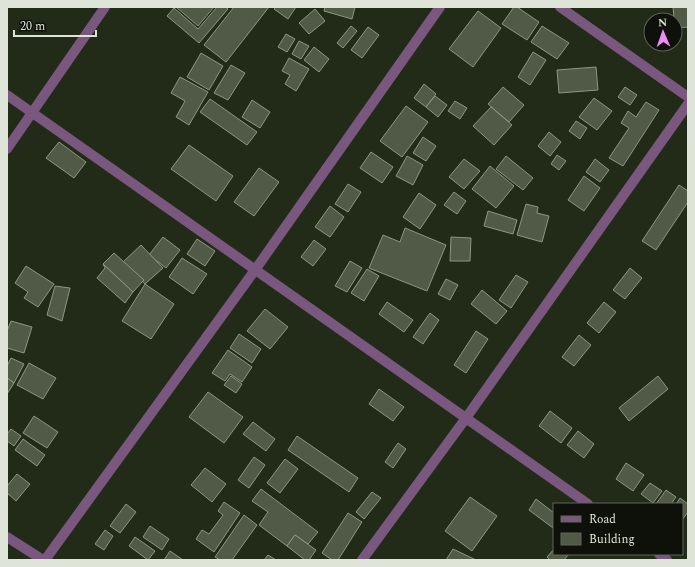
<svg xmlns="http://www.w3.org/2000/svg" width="695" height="567" font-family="Spectral,serif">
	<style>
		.building { fill: #505a46; stroke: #8d9782 }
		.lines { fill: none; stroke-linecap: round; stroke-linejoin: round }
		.street { stroke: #7a577e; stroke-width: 10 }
	</style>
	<rect width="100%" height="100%" fill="#222a18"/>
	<g class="building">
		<polygon points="176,7 214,7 198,26"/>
		<polygon points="217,7 225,7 228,9 199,43 167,16 174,8 198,29"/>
		<polygon points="234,7 269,7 226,62 204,45"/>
		<polygon points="276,7 296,7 288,19 274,9"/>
		<polygon points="325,7 355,7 352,19 324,11"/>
		<polygon points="514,7 517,7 539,22 527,40 502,24"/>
		<polygon points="673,7 688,7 688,27 675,28"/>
		<polygon points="315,9 325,21 309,34 299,23"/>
		<polygon points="478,11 501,28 473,67 449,49"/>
		<polygon points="351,26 357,31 343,48 337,43"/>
		<polygon points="542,26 569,43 557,59 531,42"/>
		<polygon points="368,27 379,35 362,58 351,50"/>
		<polygon points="286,34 295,39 287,52 278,47"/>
		<polygon points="299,41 309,46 301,59 292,54"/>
		<polygon points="314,47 329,59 319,72 304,60"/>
		<polygon points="533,52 546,60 530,85 518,77"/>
		<polygon points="201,53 223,66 209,90 187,77"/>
		<polygon points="289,58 309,69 296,91 285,84 290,75 282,71"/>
		<polygon points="231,65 245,73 228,100 214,93"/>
		<polygon points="596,67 598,90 559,93 557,70"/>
		<polygon points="180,77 208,92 189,125 176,117 185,101 171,93"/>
		<polygon points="424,84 436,94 426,107 414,98"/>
		<polygon points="503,87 524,105 509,122 488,104"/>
		<polygon points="625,87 637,95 630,105 618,97"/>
		<polygon points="435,96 447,105 438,117 426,107"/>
		<polygon points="594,98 612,111 597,130 579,117"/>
		<polygon points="210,99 257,132 247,145 200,112"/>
		<polygon points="252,100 270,112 260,128 242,117"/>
		<polygon points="455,101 467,108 460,119 448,111"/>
		<polygon points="646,102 659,110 623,166 609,158 629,128 621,123 628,111 636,117"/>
		<polygon points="406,106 428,122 402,157 380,141"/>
		<polygon points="491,107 512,125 494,145 473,126"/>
		<polygon points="576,121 587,128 580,139 569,131"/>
		<polygon points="549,132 561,142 550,156 538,146"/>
		<polygon points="423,137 436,146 426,161 413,153"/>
		<polygon points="59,142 86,162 74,178 46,158"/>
		<polygon points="189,145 233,176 216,201 171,169"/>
		<polygon points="371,152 393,167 382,183 360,168"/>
		<polygon points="557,155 566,161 559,170 551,164"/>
		<polygon points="407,156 423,165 413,185 396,176"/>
		<polygon points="506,156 533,178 523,190 496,169"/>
		<polygon points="464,159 480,171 464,189 449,177"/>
		<polygon points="595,159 609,170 600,182 586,172"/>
		<polygon points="490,166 514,186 496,208 472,189"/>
		<polygon points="259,168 279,182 254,216 234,202"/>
		<polygon points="584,176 600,188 584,211 568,200"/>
		<polygon points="348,184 361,192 348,212 335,204"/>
		<polygon points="679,185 688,191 688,202 656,250 642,241"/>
		<polygon points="454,192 466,201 457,214 444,205"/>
		<polygon points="419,193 436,205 420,229 403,217"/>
		<polygon points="526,204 538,207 537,213 549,216 542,242 517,235"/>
		<polygon points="330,206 344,217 330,237 315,227"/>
		<polygon points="488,211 517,220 513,234 484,226"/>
		<polygon points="405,228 446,245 427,291 369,268 383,235 400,242"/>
		<polygon points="163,237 180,250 166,268 149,255"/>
		<polygon points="451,237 471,238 470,261 450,261"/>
		<polygon points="197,239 215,251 205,266 187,254"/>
		<polygon points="314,240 326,249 313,266 301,257"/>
		<polygon points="141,245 163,268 145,284 123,262"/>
		<polygon points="114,253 144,280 133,292 103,264"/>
		<polygon points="182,258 207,274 193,294 169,277"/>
		<polygon points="350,261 362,268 347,292 335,286"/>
		<polygon points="103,264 133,292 125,303 97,278 105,268"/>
		<polygon points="26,266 54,284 38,307 24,298 28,292 15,283"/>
		<polygon points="630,268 642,278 625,299 613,290"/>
		<polygon points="367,269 379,276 364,301 351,293"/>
		<polygon points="516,275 528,282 511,308 499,300"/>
		<polygon points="446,279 458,285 450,300 438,294"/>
		<polygon points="145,284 174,304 151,339 122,321"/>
		<polygon points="55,286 70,288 62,321 47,315"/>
		<polygon points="482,290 507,311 496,324 471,304"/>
		<polygon points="387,302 413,320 404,332 379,314"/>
		<polygon points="604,302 616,312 599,333 587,323"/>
		<polygon points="265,309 288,327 270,349 247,331"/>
		<polygon points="430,313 439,320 423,344 413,337"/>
		<polygon points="11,321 32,327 24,353 7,348 7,331"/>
		<polygon points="476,331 488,339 466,373 454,365"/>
		<polygon points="239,334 261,349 252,363 230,348"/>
		<polygon points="579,335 591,345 574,366 562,357"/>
		<polygon points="228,350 252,367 242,382 230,374 225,381 212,373"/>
		<polygon points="11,358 24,364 14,383 7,378 7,366"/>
		<polygon points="29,363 56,378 43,399 17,385"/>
		<polygon points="231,376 242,384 236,393 224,385"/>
		<polygon points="658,376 668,389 629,421 619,408"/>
		<polygon points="7,378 14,383 7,394"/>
		<polygon points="379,389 404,407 393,421 369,404"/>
		<polygon points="208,392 243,417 224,443 189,417"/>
		<polygon points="550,411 572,428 561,443 539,426"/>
		<polygon points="34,416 58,432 47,448 23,433"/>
		<polygon points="253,422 275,439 266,451 243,434"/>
		<polygon points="11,429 21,436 14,446 7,441 7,434"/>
		<polygon points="578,431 594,444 584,458 567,445"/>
		<polygon points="297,436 358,478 349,492 288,450"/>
		<polygon points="23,439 45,455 37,466 15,450"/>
		<polygon points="398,443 406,449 393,468 385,462"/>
		<polygon points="254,457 265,465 249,488 238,480"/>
		<polygon points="285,459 298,469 280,493 267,483"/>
		<polygon points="626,463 644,475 633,491 616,479"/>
		<polygon points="205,468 226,484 212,502 191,485"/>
		<polygon points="17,474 30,484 16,501 7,493 7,486"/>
		<polygon points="650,483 662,491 653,503 641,494"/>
		<polygon points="261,489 318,532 308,544 295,535 287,546 259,525 268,512 252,501"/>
		<polygon points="666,490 676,497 671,504 656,504"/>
		<polygon points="372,492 381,498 364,519 356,512"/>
		<polygon points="470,497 497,516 472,551 445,531"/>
		<polygon points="680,498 688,504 688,512 682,520 682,504 676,504"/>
		<polygon points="536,499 554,513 553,528 529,510"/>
		<polygon points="224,502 240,513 214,552 196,539 202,530 209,534 223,515 218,511"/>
		<polygon points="126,504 136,512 120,533 110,526"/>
		<polygon points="348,513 362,522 338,560 332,560 322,553"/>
		<polygon points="244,515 257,525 232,560 220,560 215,557"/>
		<polygon points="150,526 169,539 162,550 143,537"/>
		<polygon points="105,530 113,536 104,550 95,544"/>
		<polygon points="295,535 316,550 309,560 305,560 287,546"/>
		<polygon points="135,537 155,551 148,560 129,546"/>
		<polygon points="453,549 476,560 446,560"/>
		<polygon points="554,549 554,554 569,554 564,560 550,560 547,557"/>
		<polygon points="170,551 183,560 164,560"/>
		<polygon points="268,555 276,560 264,560"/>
	</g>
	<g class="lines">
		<g class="street">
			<polyline points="560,7 688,97"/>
			<polyline points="7,95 588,504"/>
			<polyline points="7,149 105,7"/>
			<polyline points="7,537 43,560"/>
			<polyline points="659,554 667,560"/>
			<polyline points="45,560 255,270 440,7"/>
			<polyline points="362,560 466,418 688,104"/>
		</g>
	</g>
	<rect width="695" height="567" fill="none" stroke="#dee4d8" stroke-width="16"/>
	<rect x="553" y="503" width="130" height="52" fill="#0d1109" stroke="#61655c"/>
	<rect x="561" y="516" width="20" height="6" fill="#7a577e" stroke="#61655c"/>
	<text x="589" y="523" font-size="12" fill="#dee4d8">Road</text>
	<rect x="561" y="533" width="20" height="12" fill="#505a46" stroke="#61655c"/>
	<text x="589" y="543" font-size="12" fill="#dee4d8">Building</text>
	<g transform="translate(663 32) rotate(358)"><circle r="19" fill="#0d1109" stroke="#61655c"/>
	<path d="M0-3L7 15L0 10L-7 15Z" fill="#ed8cf9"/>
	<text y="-6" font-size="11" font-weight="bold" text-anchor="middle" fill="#dee4d8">N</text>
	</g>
	<path d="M14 30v6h82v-6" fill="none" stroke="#dee4d8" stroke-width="2"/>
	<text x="20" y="30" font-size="12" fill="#dee4d8" stroke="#0d1109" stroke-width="3" paint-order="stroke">20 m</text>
</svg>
